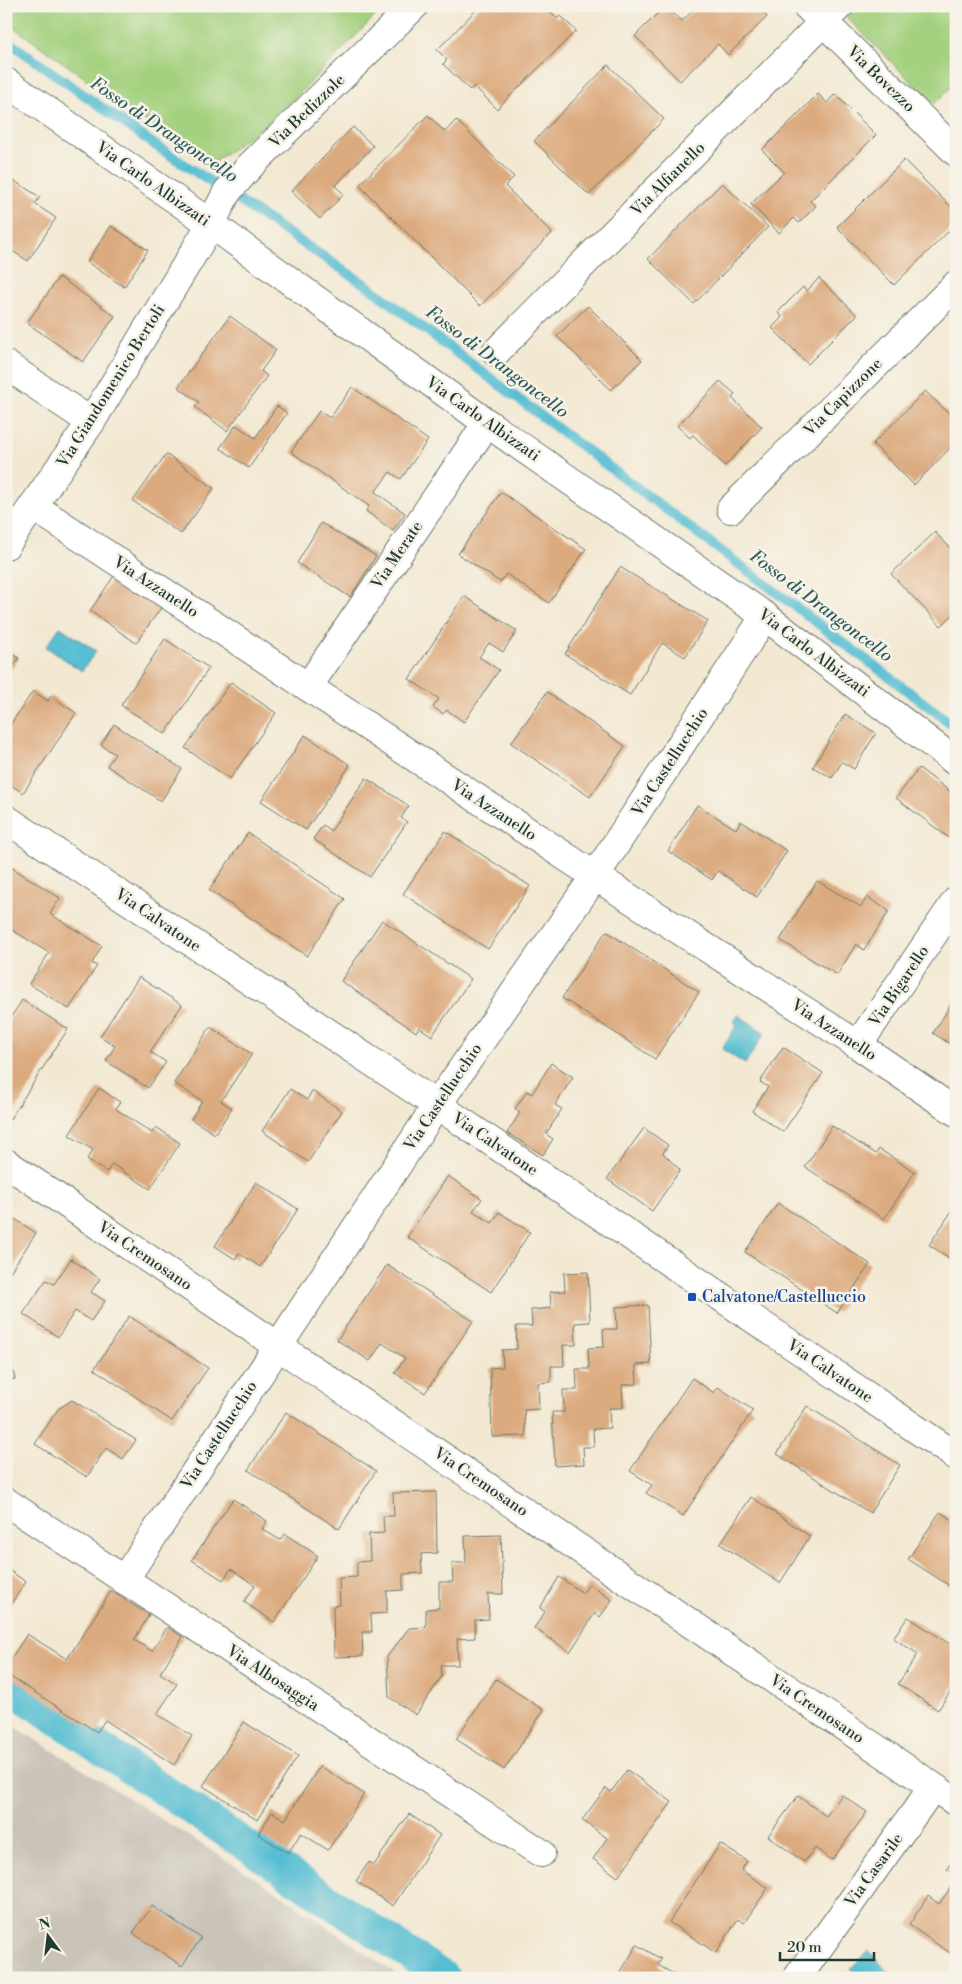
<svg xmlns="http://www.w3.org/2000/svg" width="962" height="1984" font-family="'Libre Bodoni',serif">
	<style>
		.industrial { fill: #c9c3b8 }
		.green { fill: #a4d17f; stroke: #62875a }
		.water { fill: #56bed3; stroke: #3a7e84 }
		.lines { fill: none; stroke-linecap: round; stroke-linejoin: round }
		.stream { stroke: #56bed3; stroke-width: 10 }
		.canal { stroke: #56bed3; stroke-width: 32 }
		.building { fill: #dcaa7f }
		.street-casing { stroke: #69796c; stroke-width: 30 }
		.street { stroke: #fff; stroke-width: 28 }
		.transit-dot { fill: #1a4fb4; stroke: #f7f3e8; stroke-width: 2 }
		.labels { text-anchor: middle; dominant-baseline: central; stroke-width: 5; stroke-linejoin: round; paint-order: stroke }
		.street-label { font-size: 16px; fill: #1f3d34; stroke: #f7f3e8 }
		.transit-label { font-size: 16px; fill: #164399; stroke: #f7f3e8; text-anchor: start }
		.water-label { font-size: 18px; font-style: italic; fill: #2d5d5c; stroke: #f7f3e8 }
	</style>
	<rect width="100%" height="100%" fill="#f7f3e8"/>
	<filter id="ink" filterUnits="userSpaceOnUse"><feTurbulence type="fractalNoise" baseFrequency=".02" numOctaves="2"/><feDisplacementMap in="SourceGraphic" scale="10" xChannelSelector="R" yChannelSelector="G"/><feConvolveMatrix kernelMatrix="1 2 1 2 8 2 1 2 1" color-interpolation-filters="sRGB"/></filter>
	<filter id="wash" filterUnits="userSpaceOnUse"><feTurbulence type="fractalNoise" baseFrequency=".0096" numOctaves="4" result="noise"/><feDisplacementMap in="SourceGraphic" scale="20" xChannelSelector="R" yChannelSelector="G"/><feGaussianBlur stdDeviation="1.12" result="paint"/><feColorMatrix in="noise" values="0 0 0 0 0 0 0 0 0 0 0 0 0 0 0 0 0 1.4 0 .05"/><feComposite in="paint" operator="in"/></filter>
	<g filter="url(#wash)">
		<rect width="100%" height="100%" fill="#f3e9d3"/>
		<polygon class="industrial" points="6,1721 277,1892 402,1978 6,1978"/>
		<g class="green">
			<polygon points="6,6 385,6 278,115 209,166 6,22"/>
			<polygon points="858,6 956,6 956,82 934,104 846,17"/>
		</g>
		<g class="water">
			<polygon points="60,627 96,651 82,671 46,647"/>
			<polygon points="738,1015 765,1033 745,1064 722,1049 737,1025 733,1022"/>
			<polygon points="869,1951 894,1978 859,1978 851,1968"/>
		</g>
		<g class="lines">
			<polyline class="stream" points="6,40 155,145 369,287 956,727"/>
			<polyline class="canal" points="6,1685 445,1978"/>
		</g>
		<g id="blocks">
			<g class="building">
				<polygon points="480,6 551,6 548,9 557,18 561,16 576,31 497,109 474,86 470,90 443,64 447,60 437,50"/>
				<polygon points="665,6 682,21 698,6 756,6 767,17 728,55 718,44 680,81 635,36"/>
				<polygon points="608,65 664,119 589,195 534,141"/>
				<polygon points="818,94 827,103 835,94 876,135 810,201 816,206 799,223 794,218 779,233 751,204 784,172 762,150"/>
				<polygon points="428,115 445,132 456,120 514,177 505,186 552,233 480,306 359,185"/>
				<polygon points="353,127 373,146 335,186 344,194 320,219 291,191"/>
				<polygon points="904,160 956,212 956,224 894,285 837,227"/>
				<polygon points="11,179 40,197 35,204 56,218 28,261 6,247 6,186"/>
				<polygon points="722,183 768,227 694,304 648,259"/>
				<polygon points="111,226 148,250 124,287 87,262"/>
				<polygon points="59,277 115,316 83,362 27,323"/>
				<polygon points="819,278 857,315 808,364 772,328 782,317 778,312 803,287 807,291"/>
				<polygon points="588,306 642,360 611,390 557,336"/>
				<polygon points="230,316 276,350 261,371 267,376 227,431 195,407 199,402 178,387"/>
				<polygon points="720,381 735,394 732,398 762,427 725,466 693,435 690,438 677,426"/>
				<polygon points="352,387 428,440 401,479 390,472 375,492 405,513 393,531 366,511 369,506 291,452 319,411 330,418"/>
				<polygon points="925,391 956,420 956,442 914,485 873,444"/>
				<polygon points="277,406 287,413 249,468 220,448 236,425 255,438"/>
				<polygon points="166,454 214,488 181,534 133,501"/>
				<polygon points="501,492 586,549 549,603 506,574 500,582 458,554"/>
				<polygon points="321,523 376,556 350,597 297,563"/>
				<polygon points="935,532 956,554 956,612 941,626 891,574"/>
				<polygon points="620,567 708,621 685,657 662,643 630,695 565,654"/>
				<polygon points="116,573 163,605 136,643 90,611"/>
				<polygon points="464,596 517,631 503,652 489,643 479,657 499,670 464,722 447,710 443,714 433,707 439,699 409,679"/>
				<polygon points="165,639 209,668 165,734 121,705"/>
				<polygon points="6,649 19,658 6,677"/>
				<polygon points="231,682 276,713 230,779 185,748"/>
				<polygon points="33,691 48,701 51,696 76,713 23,793 6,782 6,731"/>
				<polygon points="547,692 625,746 590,797 511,743"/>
				<polygon points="845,714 876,733 854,769 842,762 832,778 813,767"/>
				<polygon points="114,724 182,769 161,801 107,766 115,754 101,745"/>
				<polygon points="305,735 350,765 306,830 261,801"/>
				<polygon points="919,768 956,796 956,829 949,838 896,798"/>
				<polygon points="366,778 409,806 401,818 407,822 370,877 313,839 323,825 331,831"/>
				<polygon points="697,805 736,829 741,821 787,851 757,897 718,871 712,880 668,851"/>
				<polygon points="445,831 530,886 488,949 403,894"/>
				<polygon points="248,833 345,899 307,956 209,890"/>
				<polygon points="9,866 60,898 50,914 102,946 92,963 97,966 69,1009 29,984 49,953 6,926 6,870"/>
				<polygon points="817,881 861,907 867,897 889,911 864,950 856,944 837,975 780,940"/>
				<polygon points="382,920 471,979 432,1036 419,1027 416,1032 341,981"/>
				<polygon points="606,931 699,992 655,1059 562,998"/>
				<polygon points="139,977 182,1005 150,1052 166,1062 148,1088 106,1061 115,1046 100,1036"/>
				<polygon points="956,997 956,1048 933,1033"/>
				<polygon points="22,1000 68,1029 10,1119 6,1117 6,1025"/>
				<polygon points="210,1027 252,1054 221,1101 232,1108 215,1134 191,1119 202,1101 174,1083"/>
				<polygon points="783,1047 823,1073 783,1132 752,1111 768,1087 760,1082"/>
				<polygon points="551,1063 573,1077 555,1105 562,1109 546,1134 553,1139 543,1155 507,1133 520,1113 515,1109 527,1091 532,1094"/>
				<polygon points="99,1088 120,1102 116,1109 152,1133 156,1127 180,1143 150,1189 112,1164 107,1172 87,1159 93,1150 69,1135"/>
				<polygon points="290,1089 307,1100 312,1091 342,1111 308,1162 262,1131"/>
				<polygon points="832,1126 876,1154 879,1149 915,1172 884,1219 805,1167"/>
				<polygon points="644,1128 668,1145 663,1153 680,1170 652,1211 607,1179"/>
				<polygon points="448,1176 482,1199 473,1211 492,1223 499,1212 530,1232 491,1292 407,1237"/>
				<polygon points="256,1182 298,1209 260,1267 239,1253 235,1259 215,1246"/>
				<polygon points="778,1203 870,1264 837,1313 745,1252"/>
				<polygon points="956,1205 956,1262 929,1245"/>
				<polygon points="6,1213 36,1233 10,1272 6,1270"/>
				<polygon points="71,1259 100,1279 91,1292 105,1301 91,1321 75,1311 58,1337 23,1314 46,1280 54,1284"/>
				<polygon points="387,1265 473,1321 425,1393 395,1373 405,1358 382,1343 370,1361 337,1340"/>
				<polygon points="588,1272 590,1322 575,1323 576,1345 563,1345 564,1366 551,1366 551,1382 538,1383 539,1409 524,1410 526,1436 492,1437 490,1368 503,1367 502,1350 517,1349 516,1326 532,1326 531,1310 551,1308 550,1292 565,1291 564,1273"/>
				<polygon points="648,1305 651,1364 636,1365 637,1384 622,1385 623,1408 609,1408 610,1428 593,1429 594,1447 583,1447 584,1464 555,1466 552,1412 564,1412 563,1390 577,1390 576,1369 589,1369 588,1348 604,1347 603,1329 617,1329 616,1307"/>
				<polygon points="129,1316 208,1368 172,1421 94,1369"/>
				<polygon points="8,1352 15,1379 6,1381 6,1353"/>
				<polygon points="692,1378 714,1393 718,1387 753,1410 683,1516 646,1493 652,1485 630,1471"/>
				<polygon points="72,1400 136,1440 123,1459 106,1448 87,1477 35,1444 58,1409"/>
				<polygon points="807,1406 900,1465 870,1513 777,1454"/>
				<polygon points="286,1412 376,1471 339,1529 248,1470"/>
				<polygon points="436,1492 437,1553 421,1554 422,1573 403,1574 403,1590 387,1591 387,1613 371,1614 372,1632 362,1632 363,1656 334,1657 333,1606 340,1605 339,1578 357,1577 357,1562 370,1561 369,1534 384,1533 383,1516 394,1516 393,1493"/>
				<polygon points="751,1497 810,1536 780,1583 720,1544"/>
				<polygon points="233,1499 267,1521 262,1529 280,1540 285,1534 318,1556 274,1622 244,1602 255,1585 231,1569 223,1580 192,1560"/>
				<polygon points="940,1512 956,1522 956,1590 908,1559"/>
				<polygon points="501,1535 503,1594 488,1594 489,1619 475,1620 475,1638 457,1639 458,1665 441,1665 442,1676 416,1715 389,1697 387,1657 409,1628 426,1627 426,1609 439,1608 439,1582 453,1582 452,1563 466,1563 465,1536"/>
				<polygon points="6,1568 26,1582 6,1611"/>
				<polygon points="559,1577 583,1593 589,1584 612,1600 600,1617 595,1613 570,1652 534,1628 545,1612 540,1608"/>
				<polygon points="111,1591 149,1615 134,1640 152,1651 167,1627 183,1637 160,1673 177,1684 157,1714 192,1736 174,1765 105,1720 97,1732 6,1674 6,1666 27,1634 67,1659"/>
				<polygon points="908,1617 956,1648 956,1683 938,1710 898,1684 918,1654 893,1638"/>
				<polygon points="496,1679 544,1710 504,1770 456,1739"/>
				<polygon points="244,1722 298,1756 257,1820 203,1786"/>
				<polygon points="320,1766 364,1794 328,1850 301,1833 288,1853 258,1834 272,1812 285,1820"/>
				<polygon points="627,1770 672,1802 618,1877 593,1859 607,1838 582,1820 606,1788 611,1792"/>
				<polygon points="842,1795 867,1812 832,1860 815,1848 804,1862 768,1836 798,1796 826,1816"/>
				<polygon points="409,1814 440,1835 393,1906 356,1881 369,1862 374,1865"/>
				<polygon points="720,1844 747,1861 741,1870 768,1888 744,1923 738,1919 716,1953 669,1922"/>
				<polygon points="956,1855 956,1875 947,1869"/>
				<polygon points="956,1880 956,1957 909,1925 928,1896 939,1904"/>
				<polygon points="152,1906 201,1938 182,1966 133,1933"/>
				<polygon points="637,1945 661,1959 658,1965 680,1978 617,1978"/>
			</g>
		</g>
	</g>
	<g filter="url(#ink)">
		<use href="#blocks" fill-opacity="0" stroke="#69796c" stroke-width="1"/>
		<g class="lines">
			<g class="street-casing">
				<g id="street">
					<polyline points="807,6 956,152"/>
					<polyline points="6,82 211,224 487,423 765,616 956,762"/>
					<polyline points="496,352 839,6"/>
					<polyline points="6,365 91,422"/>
					<polyline points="33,506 595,876 858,1045 956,1112"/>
					<polyline points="731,509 956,285"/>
					<polyline points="6,545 91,422 211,224 227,192 251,165 414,6"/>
					<polyline points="308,687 487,423"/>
					<polyline points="6,819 437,1105 956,1456"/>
					<polyline points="858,1045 956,901"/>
					<polyline points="6,1163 956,1802"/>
					<polyline points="6,1502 541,1853"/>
					<polyline points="124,1580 437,1105 595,876 765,616"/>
					<polyline points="797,1978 933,1787"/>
				</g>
			</g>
			<use href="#street" class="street"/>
		</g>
	</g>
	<rect class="transit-dot" x="687" y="1292" width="10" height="10" rx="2.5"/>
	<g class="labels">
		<g class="street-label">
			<text transform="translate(881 79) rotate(44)">Via Bovezzo</text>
			<text transform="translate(307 111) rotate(-44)">Via Bedizzole</text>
			<text transform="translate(668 179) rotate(-45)">Via Alfianello</text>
			<text transform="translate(153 184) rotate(35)">Via Carlo Albizzati</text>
			<text transform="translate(111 386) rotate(-58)">Via Giandomenico Bertoli</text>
			<text transform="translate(843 397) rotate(-45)">Via Capizzone</text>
			<text transform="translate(483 419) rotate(35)">Via Carlo Albizzati</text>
			<text transform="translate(397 555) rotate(-56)">Via Merate</text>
			<text transform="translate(156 587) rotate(33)">Via Azzanello</text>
			<text transform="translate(814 653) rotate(37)">Via Carlo Albizzati</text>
			<text transform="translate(670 762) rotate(-57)">Via Castellucchio</text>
			<text transform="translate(494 810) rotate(33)">Via Azzanello</text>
			<text transform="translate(158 920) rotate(34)">Via Calvatone</text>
			<text transform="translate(899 986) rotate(-56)">Via Bigarello</text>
			<text transform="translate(834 1030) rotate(33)">Via Azzanello</text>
			<text transform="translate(443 1097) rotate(-56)">Via Castellucchio</text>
			<text transform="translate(495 1144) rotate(34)">Via Calvatone</text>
			<text transform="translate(145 1256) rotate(34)">Via Cremosano</text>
			<text transform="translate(830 1371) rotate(34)">Via Calvatone</text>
			<text transform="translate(219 1435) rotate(-57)">Via Castellucchio</text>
			<text transform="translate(481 1482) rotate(34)">Via Cremosano</text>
			<text transform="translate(273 1678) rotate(33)">Via Albosaggia</text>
			<text transform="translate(817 1709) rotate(34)">Via Cremosano</text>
			<text transform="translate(874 1870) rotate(-54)">Via Casarile</text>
		</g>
		<g class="transit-label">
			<text x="702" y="1297">Calvatone/Castelluccio</text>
		</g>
		<g class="water-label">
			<text transform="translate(164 130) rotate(34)">Fosso di Drangoncello</text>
			<text transform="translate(497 362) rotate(37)">Fosso di Drangoncello</text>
			<text transform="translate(821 606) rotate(37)">Fosso di Drangoncello</text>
		</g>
	</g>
	<rect width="962" height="1984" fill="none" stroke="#f7f3e8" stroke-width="25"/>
	<g transform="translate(48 1936) rotate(345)" stroke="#f7f3e8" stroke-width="4" paint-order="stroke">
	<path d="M0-4L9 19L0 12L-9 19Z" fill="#1f3d34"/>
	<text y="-8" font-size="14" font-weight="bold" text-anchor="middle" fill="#1f3d34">N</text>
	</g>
	<path d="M780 1952v8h94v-8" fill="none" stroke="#1f3d34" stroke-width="2.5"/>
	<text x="787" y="1952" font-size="15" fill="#1f3d34" stroke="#f7f3e8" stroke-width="4" paint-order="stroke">20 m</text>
</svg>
